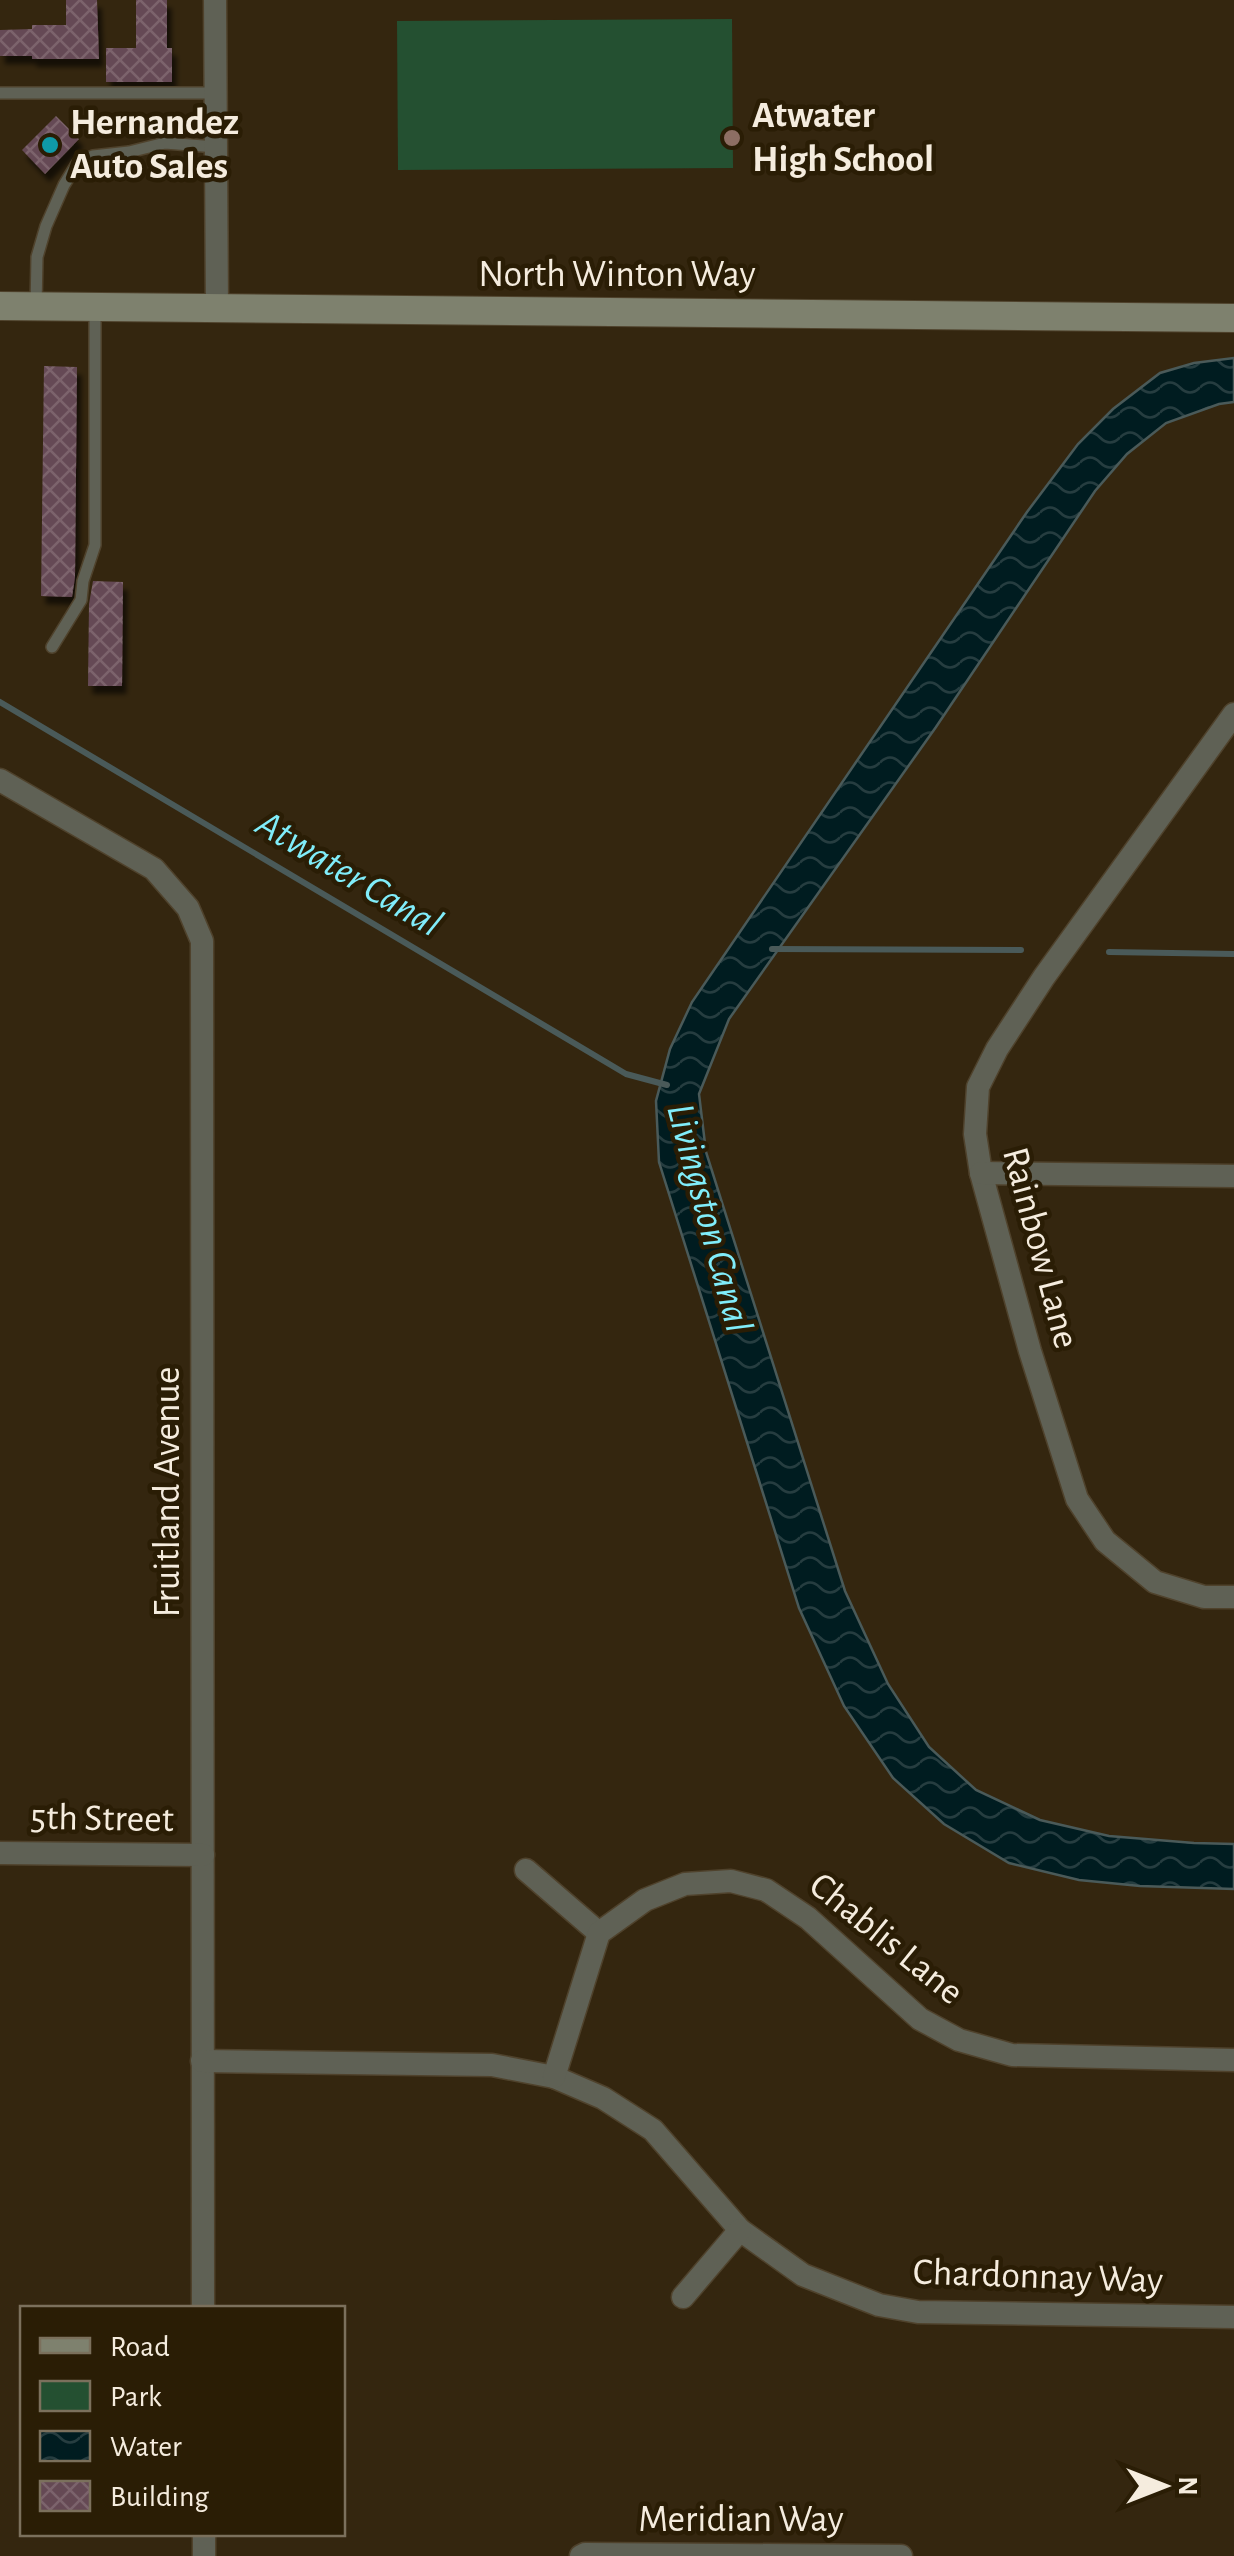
<svg xmlns="http://www.w3.org/2000/svg" width="1234" height="2556" font-family="'Alegreya Sans',sans-serif">
	<style>
		.green { fill: #245031 }
		.water { fill: url(#water-waves); stroke: #4a5a59; stroke-width: 2.5 }
		.lines { fill: none; stroke-linecap: round; stroke-linejoin: round }
		.stream { stroke: #4a5a59; stroke-width: 6 }
		.building { fill: url(#building-cross-hatch); filter: url(#shadow) }
		.service-casing { stroke: #4f422c; stroke-width: 14 }
		.minor-casing { stroke: #4f422c; stroke-width: 25 }
		.secondary-casing { stroke: #4f422c; stroke-width: 30 }
		.service { stroke: #5f6155; stroke-width: 11 }
		.minor { stroke: #5f6155; stroke-width: 22 }
		.secondary { stroke: #7e816e; stroke-width: 28 }
		.education-dot { fill: #8d6e63; stroke: #2a1d05; stroke-width: 4 }
		.culture-dot { fill: #0f9aa8; stroke: #2a1d05; stroke-width: 4 }
		.labels { text-anchor: middle; dominant-baseline: central; stroke-width: 9; stroke-linejoin: round; paint-order: stroke }
		.poi-label { font-size: 38px; font-weight: bold; fill: #f5ecde; stroke: #2a1d05; text-anchor: start }
		.street-label { font-size: 38px; fill: #f5ecde; stroke: #2a1d05 }
		.water-label { font-size: 40px; font-style: italic; fill: #80edfa; stroke: #2a1d05 }
	</style>
	<defs>
		<pattern id="water-waves" width="16" height="10" patternUnits="userSpaceOnUse" patternTransform="scale(2.5)"><rect width="16" height="10" fill="#001c20"/><path d="M0 5q4-4 8 0t8 0" fill="none" stroke="#263d40"/></pattern>
		<pattern id="building-cross-hatch" width="8" height="8" patternUnits="userSpaceOnUse" patternTransform="scale(2.5)"><rect width="8" height="8" fill="#654954"/><path d="M0 0l8 8M0 8l8-8" fill="none" stroke="#7c636c"/></pattern>
		<filter id="shadow"><feDropShadow dx="4.5" dy="8" stdDeviation="2.5" flood-color="#0009"/></filter>
	</defs>
	<rect width="100%" height="100%" fill="#34260f"/>
	<polygon class="green" points="732,19 733,168 398,170 397,21"/>
	<polygon class="water" points="1234,358 1234,402 1219,404 1166,423 1127,454 1095,491 936,727 729,1019 699,1094 706,1152 845,1591 888,1684 929,1747 976,1790 1040,1820 1109,1836 1194,1843 1234,1844 1234,1889 1140,1886 1079,1880 1009,1863 944,1824 893,1778 844,1706 799,1608 659,1162 656,1101 670,1049 692,1002 1027,512 1078,444 1113,409 1160,373 1194,363"/>
	<g class="lines">
		<g class="stream">
			<polyline points="0,702 626,1074 667,1085"/>
			<polyline points="772,949 1021,950"/>
			<polyline points="1109,952 1234,954"/>
		</g>
	</g>
	<g class="building">
		<polygon points="66,0 97,0 99,59 32,59 32,56 0,56 0,30 32,29 32,25 66,25"/>
		<polygon points="136,0 167,0 167,48 172,48 172,82 106,82 106,48 136,48"/>
		<polygon points="56,116 79,139 45,174 22,150"/>
		<polygon points="44,366 77,367 75,577 72,597 41,596"/>
		<polygon points="93,581 123,582 122,686 88,686 89,604"/>
	</g>
	<g class="lines">
		<g class="service-casing">
			<g id="service">
				<polyline points="0,93 216,93"/>
				<polyline points="36,307 37,257 46,226 64,185 77,164 93,156 129,152 165,143 216,147"/>
				<polyline points="52,647 81,600 83,581 95,545 95,308"/>
			</g>
		</g>
		<g class="minor-casing">
			<g id="minor">
				<polyline points="215,0 217,309"/>
				<polyline points="1234,714 1044,977 997,1049 978,1087 975,1134 981,1173 1030,1351 1077,1499 1105,1541 1155,1582 1204,1597 1234,1597"/>
				<polyline points="0,780 154,869 188,908 202,941 203,2308"/>
				<polyline points="981,1173 1234,1176"/>
				<polyline points="0,1853 203,1855"/>
				<polyline points="526,1870 599,1933"/>
				<polyline points="202,2061 492,2065 554,2077 603,2098 653,2130 740,2230 803,2275 879,2305 918,2312 1234,2317"/>
				<polyline points="554,2077 599,1933 645,1900 685,1884 731,1881 766,1890 808,1918 920,2019 959,2040 1012,2055 1234,2060"/>
				<polyline points="683,2297 740,2230"/>
				<polyline points="204,2534 204,2556"/>
				<polyline points="581,2556 585,2554 901,2556"/>
			</g>
		</g>
		<g class="secondary-casing">
			<polyline id="secondary" points="0,306 1234,318"/>
		</g>
		<use href="#service" class="service"/>
		<use href="#minor" class="minor"/>
		<use href="#secondary" class="secondary"/>
	</g>
	<circle class="education-dot" cx="732" cy="138" r="10"/>
	<circle class="culture-dot" cx="50" cy="145" r="10"/>
	<g class="labels">
		<g class="poi-label">
			<text x="752" y="116">Atwater<tspan x="752" dy="44">High School</tspan></text>
			<text x="70" y="123">Hernandez<tspan x="70" dy="44">Auto Sales</tspan></text>
		</g>
		<g class="street-label">
			<text x="617" y="275">North Winton Way</text>
			<text transform="translate(1040 1248) rotate(75)">Rainbow Lane</text>
			<text transform="translate(168 1492) rotate(-90)">Fruitland Avenue</text>
			<text transform="translate(102 1819) rotate(1)">5th Street</text>
			<text transform="translate(886 1939) rotate(39)">Chablis Lane</text>
			<text transform="translate(1038 2277) rotate(2)">Chardonnay Way</text>
			<text x="741" y="2520">Meridian Way</text>
		</g>
		<g class="water-label">
			<text transform="translate(349 874) rotate(31)">Atwater Canal</text>
			<text transform="translate(709 1218) rotate(75)">Livingston Canal</text>
		</g>
	</g>
	<rect x="20" y="2306" width="325" height="230" fill="#2a1d05" stroke="#7b705c" stroke-width="2.5"/>
	<rect x="40" y="2338" width="50" height="15" fill="#7e816e" stroke="#7b705c" stroke-width="2.5"/>
	<text x="110" y="2356" font-size="30" fill="#f5ecde">Road</text>
	<rect x="40" y="2381" width="50" height="30" fill="#245031" stroke="#7b705c" stroke-width="2.5"/>
	<text x="110" y="2406" font-size="30" fill="#f5ecde">Park</text>
	<rect x="40" y="2431" width="50" height="30" fill="url(#water-waves)" stroke="#7b705c" stroke-width="2.5"/>
	<text x="110" y="2456" font-size="30" fill="#f5ecde">Water</text>
	<rect x="40" y="2481" width="50" height="30" fill="url(#building-cross-hatch)" stroke="#7b705c" stroke-width="2.5"/>
	<text x="110" y="2506" font-size="30" fill="#f5ecde">Building</text>
	<g transform="translate(1164 2486) rotate(90)" stroke="#2a1d05" stroke-width="8" paint-order="stroke">
	<path d="M0-8L18 38L0 25L-18 38Z" fill="#f5ecde"/>
	<text y="-15" font-size="28" font-weight="bold" text-anchor="middle" fill="#f5ecde">N</text>
	</g>
</svg>
